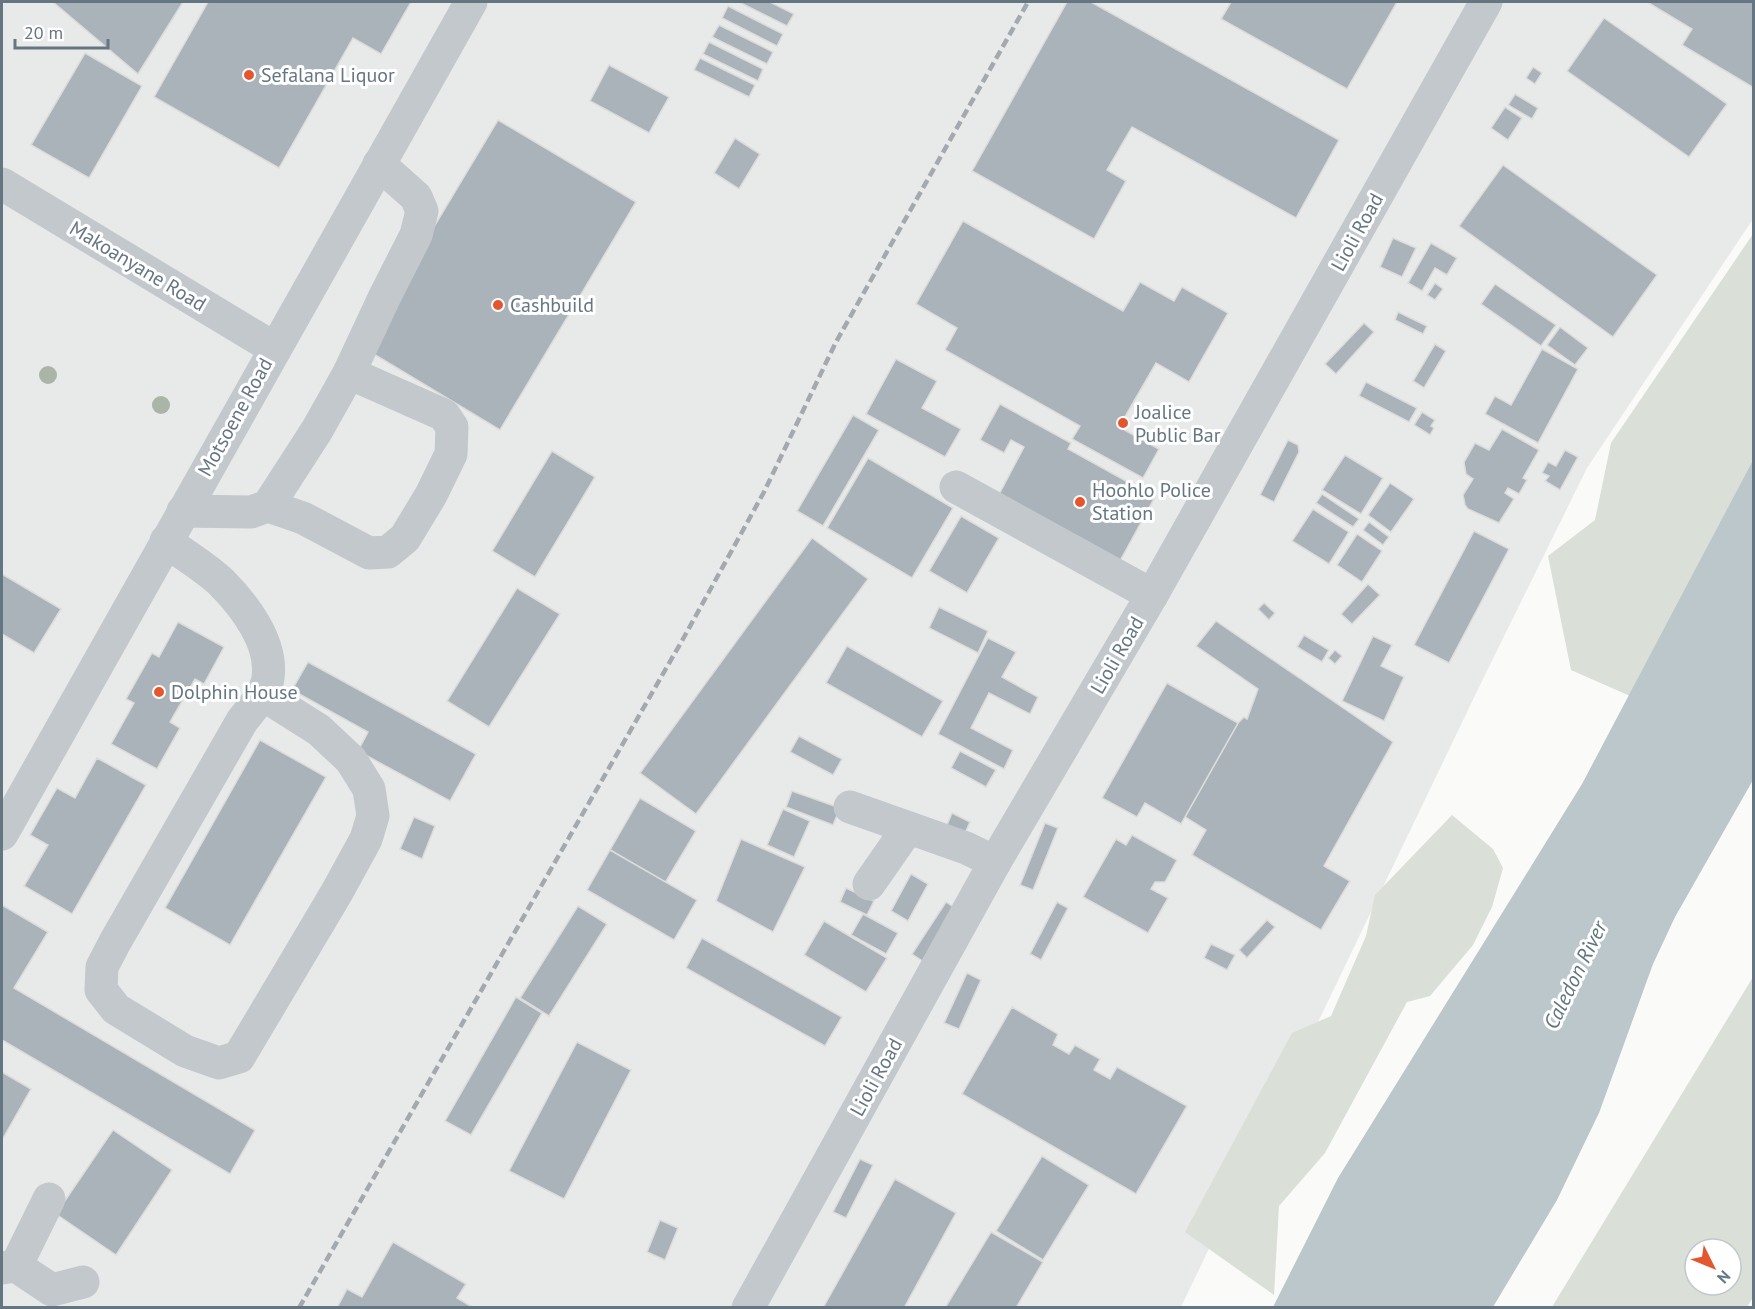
<svg xmlns="http://www.w3.org/2000/svg" width="1755" height="1309" font-family="'PT Sans',sans-serif">
	<style>
		.built { fill: #e8e9e9 }
		.green { fill: #dadfd7; fill-rule: evenodd }
		.water { fill: #bbc7cb }
		.building { fill: #aab3b9; stroke: #dcdcda; stroke-width: 1.5 }
		.lines { fill: none; stroke-linecap: round; stroke-linejoin: round }
		.minor { stroke: #c3c8cc; stroke-width: 33 }
		.rail { stroke: #a2aab0; stroke-width: 4.5; stroke-dasharray: 9 4.5; stroke-linecap: butt }
		.tree { fill: #aab4a7 }
		.poi-dot { fill: #e4572e; stroke: #fff; stroke-width: 2 }
		.labels { text-anchor: middle; dominant-baseline: central; stroke-width: 6; stroke-linejoin: round; paint-order: stroke }
		.poi-label { font-size: 20px; fill: #657683; stroke: #fff; text-anchor: start }
		.street-label { font-size: 20px; fill: #657683; stroke: #fff }
		.water-label { font-size: 21px; font-style: italic; fill: #60757c; stroke: #fff }
	</style>
	<rect width="100%" height="100%" fill="#fafaf8"/>
	<polygon class="built" points="2,2 1753,2 1753,219 1587,468 1482,681 1181,1307 2,1308"/>
	<g class="green">
		<polygon points="1753,234 1753,460 1630,696 1571,670 1548,556 1595,520 1611,443"/>
		<polygon points="1452,815 1493,849 1503,868 1492,907 1473,945 1430,996 1407,1002 1325,1153 1279,1206 1274,1295 1185,1232 1292,1033 1331,1016 1366,936 1375,895"/>
		<path d="M1753,977L1754,1296L1747,1307H1552ZM1695,1249H1731V1285H1695Z"/>
	</g>
	<polygon class="water" points="1753,460 1753,780 1675,917 1653,964 1599,1113 1557,1200 1493,1307 1273,1307 1338,1178 1582,784"/>
	<g class="building">
		<polygon points="53,2 183,2 138,74"/>
		<polygon points="208,2 411,2 381,54 353,38 279,168 154,97"/>
		<polygon points="739,2 770,2 794,14 787,26"/>
		<polygon points="1067,2 1091,2 1339,140 1296,218 1132,127 1107,170 1126,181 1094,239 972,171"/>
		<polygon points="1231,2 1397,2 1347,89 1221,19"/>
		<polygon points="1647,2 1754,2 1754,88 1682,45 1692,29"/>
		<polygon points="728,6 783,34 777,46 722,18"/>
		<polygon points="1604,18 1727,104 1689,157 1567,71"/>
		<polygon points="719,25 773,52 767,64 712,37"/>
		<polygon points="709,42 763,69 758,81 703,54"/>
		<polygon points="85,53 142,86 89,178 31,145"/>
		<polygon points="700,58 755,85 749,97 694,70"/>
		<polygon points="609,65 669,97 649,133 590,101"/>
		<polygon points="1533,67 1542,73 1535,84 1526,78"/>
		<polygon points="1515,94 1538,108 1532,119 1508,105"/>
		<polygon points="1505,107 1522,118 1508,140 1491,128"/>
		<polygon points="498,120 636,202 500,430 362,347"/>
		<polygon points="735,138 760,154 739,189 714,173"/>
		<polygon points="1503,165 1657,275 1613,337 1459,226"/>
		<polygon points="963,221 1123,311 1140,282 1174,301 1182,287 1228,313 1189,382 1156,363 1119,427 1159,449 1143,478 1072,439 1080,426 945,350 957,328 916,304"/>
		<polygon points="1393,238 1416,248 1402,277 1380,267"/>
		<polygon points="1431,243 1457,258 1447,275 1435,268 1422,291 1408,283"/>
		<polygon points="1435,283 1443,289 1435,300 1427,295"/>
		<polygon points="1495,284 1556,325 1541,346 1481,304"/>
		<polygon points="1398,312 1427,326 1423,334 1395,320"/>
		<polygon points="1364,323 1374,332 1336,374 1325,364"/>
		<polygon points="1560,327 1588,348 1575,365 1547,345"/>
		<polygon points="1435,344 1446,351 1424,388 1413,381"/>
		<polygon points="1542,349 1578,369 1538,443 1485,414 1495,396 1511,405"/>
		<polygon points="896,359 937,381 922,408 961,429 945,457 866,414"/>
		<polygon points="1366,382 1417,408 1409,422 1359,396"/>
		<polygon points="1000,404 1071,443 1068,449 1155,497 1115,570 994,504 1024,447 1011,440 1004,453 980,440"/>
		<polygon points="1422,412 1435,420 1431,426 1434,428 1430,435 1414,425"/>
		<polygon points="853,415 879,430 823,526 797,511"/>
		<polygon points="1502,429 1539,450 1523,478 1527,480 1519,494 1508,488 1505,493 1514,499 1499,523 1468,509 1465,505 1463,495 1473,479 1466,474 1464,462 1475,443 1489,450"/>
		<polygon points="1288,440 1298,445 1299,452 1274,502 1260,495"/>
		<polygon points="1565,450 1578,457 1560,490 1545,481 1549,476 1542,473 1548,462 1556,466"/>
		<polygon points="552,451 595,477 535,577 492,551"/>
		<polygon points="1345,455 1383,478 1361,514 1322,490"/>
		<polygon points="868,458 953,508 912,578 827,528"/>
		<polygon points="1390,483 1414,499 1391,532 1368,515"/>
		<polygon points="1322,494 1359,519 1353,527 1316,503"/>
		<polygon points="1313,509 1349,532 1329,564 1292,541"/>
		<polygon points="961,516 999,538 967,593 929,571"/>
		<polygon points="1369,522 1389,537 1383,545 1363,530"/>
		<polygon points="1474,531 1509,549 1449,663 1414,645"/>
		<polygon points="1357,534 1382,551 1362,582 1337,565"/>
		<polygon points="812,538 868,579 696,814 640,773"/>
		<polygon points="2,574 61,609 34,653 2,634"/>
		<polygon points="1368,584 1380,595 1352,624 1341,614"/>
		<polygon points="517,588 560,614 489,727 447,701"/>
		<polygon points="1264,603 1275,613 1269,620 1258,609"/>
		<polygon points="939,607 988,631 978,653 929,628"/>
		<polygon points="1216,621 1393,742 1324,866 1350,881 1321,930 1192,855 1206,830 1185,817 1238,723 1244,717 1247,719 1258,689 1196,646"/>
		<polygon points="178,622 224,647 204,684 195,679 170,722 180,728 157,769 111,744 134,703 126,699 152,653 159,657"/>
		<polygon points="1304,635 1329,650 1322,662 1297,647"/>
		<polygon points="1373,636 1392,645 1381,666 1404,677 1384,721 1342,701"/>
		<polygon points="988,638 1016,652 1002,677 1038,697 1030,714 989,693 971,728 1013,750 1004,769 938,734"/>
		<polygon points="847,646 943,701 922,737 826,683"/>
		<polygon points="1335,650 1342,656 1335,664 1328,658"/>
		<polygon points="308,662 476,754 450,801 358,751 368,732 292,690"/>
		<polygon points="1167,683 1238,723 1181,824 1145,803 1137,817 1102,798"/>
		<polygon points="799,736 842,759 833,775 790,752"/>
		<polygon points="260,740 326,777 230,945 165,908"/>
		<polygon points="960,751 996,770 986,787 951,768"/>
		<polygon points="97,758 146,785 72,914 24,886 48,845 30,835 57,788 75,798"/>
		<polygon points="792,791 840,808 833,825 786,807"/>
		<polygon points="640,798 696,831 665,883 610,850"/>
		<polygon points="783,809 810,821 794,857 767,845"/>
		<polygon points="952,813 970,822 965,833 947,825"/>
		<polygon points="414,817 435,826 422,859 400,849"/>
		<polygon points="1045,823 1058,828 1033,890 1020,885"/>
		<polygon points="1132,835 1177,860 1165,882 1155,882 1151,889 1168,898 1148,933 1083,897 1116,839 1126,845"/>
		<polygon points="741,839 805,867 773,932 716,901"/>
		<polygon points="610,850 697,900 674,940 587,890"/>
		<polygon points="911,874 928,884 908,921 891,911"/>
		<polygon points="846,888 874,901 867,915 840,902"/>
		<polygon points="946,902 961,912 927,964 912,954"/>
		<polygon points="1057,902 1068,908 1041,960 1030,954"/>
		<polygon points="2,905 48,932 14,988 255,1130 230,1174 2,1040"/>
		<polygon points="578,906 607,924 549,1016 520,998"/>
		<polygon points="863,914 898,933 886,954 851,935"/>
		<polygon points="1267,920 1275,927 1247,958 1239,950"/>
		<polygon points="824,921 887,958 866,992 804,955"/>
		<polygon points="702,938 842,1017 825,1046 686,968"/>
		<polygon points="1211,944 1235,955 1227,970 1204,958"/>
		<polygon points="967,973 981,980 959,1029 944,1023"/>
		<polygon points="516,997 542,1013 471,1135 445,1121"/>
		<polygon points="1012,1007 1058,1034 1053,1045 1069,1054 1075,1045 1100,1059 1094,1070 1110,1079 1117,1067 1187,1106 1136,1194 962,1094"/>
		<polygon points="577,1042 631,1070 564,1199 509,1171"/>
		<polygon points="2,1072 31,1089 2,1140"/>
		<polygon points="113,1130 172,1170 116,1255 56,1214"/>
		<polygon points="1042,1156 1089,1185 1043,1260 996,1231"/>
		<polygon points="860,1159 873,1165 846,1218 833,1212"/>
		<polygon points="895,1179 956,1213 904,1308 823,1308"/>
		<polygon points="660,1220 678,1228 665,1260 647,1252"/>
		<polygon points="991,1232 1043,1262 1016,1308 945,1308"/>
		<polygon points="393,1242 466,1284 457,1298 474,1308 337,1308 347,1289 362,1297"/>
	</g>
	<g class="lines">
		<g class="minor">
			<polyline points="2,184 274,348"/>
			<polyline points="349,373 385,296 416,235 422,211 416,197 379,164"/>
			<polyline points="956,487 1152,595"/>
			<polyline points="183,511 251,512 268,506 303,518 369,553 388,552 405,538 431,495 451,454 452,427 444,415 349,373 317,430 268,506"/>
			<path d="M166,541C184,555 205,567 221,582C245,606 273,643 268,678C266,694 251,709 242,721L115,942L102,967L101,990L116,1009L185,1051L219,1063L239,1057L337,892L366,839L373,816L369,789L351,760L319,730L262,694"/>
			<polyline points="850,807 966,848 995,862"/>
			<polyline points="2,834 471,2"/>
			<polyline points="869,884 908,828"/>
			<polyline points="16,1266 52,1290 83,1282"/>
			<polyline points="2,1268 16,1266 49,1199"/>
			<polyline points="748,1308 995,862 1152,595 1486,2"/>
		</g>
		<polyline class="rail" points="299,1308 683,639 764,492 836,342 1028,2"/>
	</g>
	<g class="tree">
		<circle cx="48" cy="375" r="9"/>
		<circle cx="161" cy="405" r="9"/>
	</g>
	<g class="poi-dot">
		<circle cx="249" cy="75" r="6"/>
		<circle cx="498" cy="305" r="6"/>
		<circle cx="1123" cy="423" r="6"/>
		<circle cx="1080" cy="502" r="6"/>
		<circle cx="159" cy="692" r="6"/>
	</g>
	<g class="labels">
		<g class="poi-label">
			<text x="261" y="75">Sefalana Liquor</text>
			<text x="510" y="305">Cashbuild</text>
			<text x="1135" y="412">Joalice<tspan x="1135" dy="23">Public Bar</tspan></text>
			<text x="1092" y="490">Hoohlo Police<tspan x="1092" dy="23">Station</tspan></text>
			<text x="171" y="692">Dolphin House</text>
		</g>
		<g class="street-label">
			<text transform="translate(1357 232) rotate(-61)">Lioli Road</text>
			<text transform="translate(138 266) rotate(31)">Makoanyane Road</text>
			<text transform="translate(235 417) rotate(-61)">Motsoene Road</text>
			<text transform="translate(1117 655) rotate(-60)">Lioli Road</text>
			<text transform="translate(876 1077) rotate(-61)">Lioli Road</text>
		</g>
		<g class="water-label">
			<text transform="translate(1575 975) rotate(-64)">Caledon River</text>
		</g>
	</g>
	<rect width="1755" height="1309" fill="none" stroke="#657683" stroke-width="6"/>
	<g transform="translate(1713 1267) rotate(133)"><circle r="28" fill="#ffffff" stroke="#c1c8cd" stroke-width="1.5"/>
	<path d="M0-4.5L10 22L0 15L-10 22Z" fill="#e4572e"/>
	<text y="-9" font-size="16" font-weight="bold" text-anchor="middle" fill="#657683">N</text>
	</g>
	<path d="M15 39v9h93v-9" fill="none" stroke="#657683" stroke-width="3"/>
	<text x="24" y="39" font-size="18" fill="#657683" stroke="#ffffff" stroke-width="4.5" paint-order="stroke">20 m</text>
</svg>
